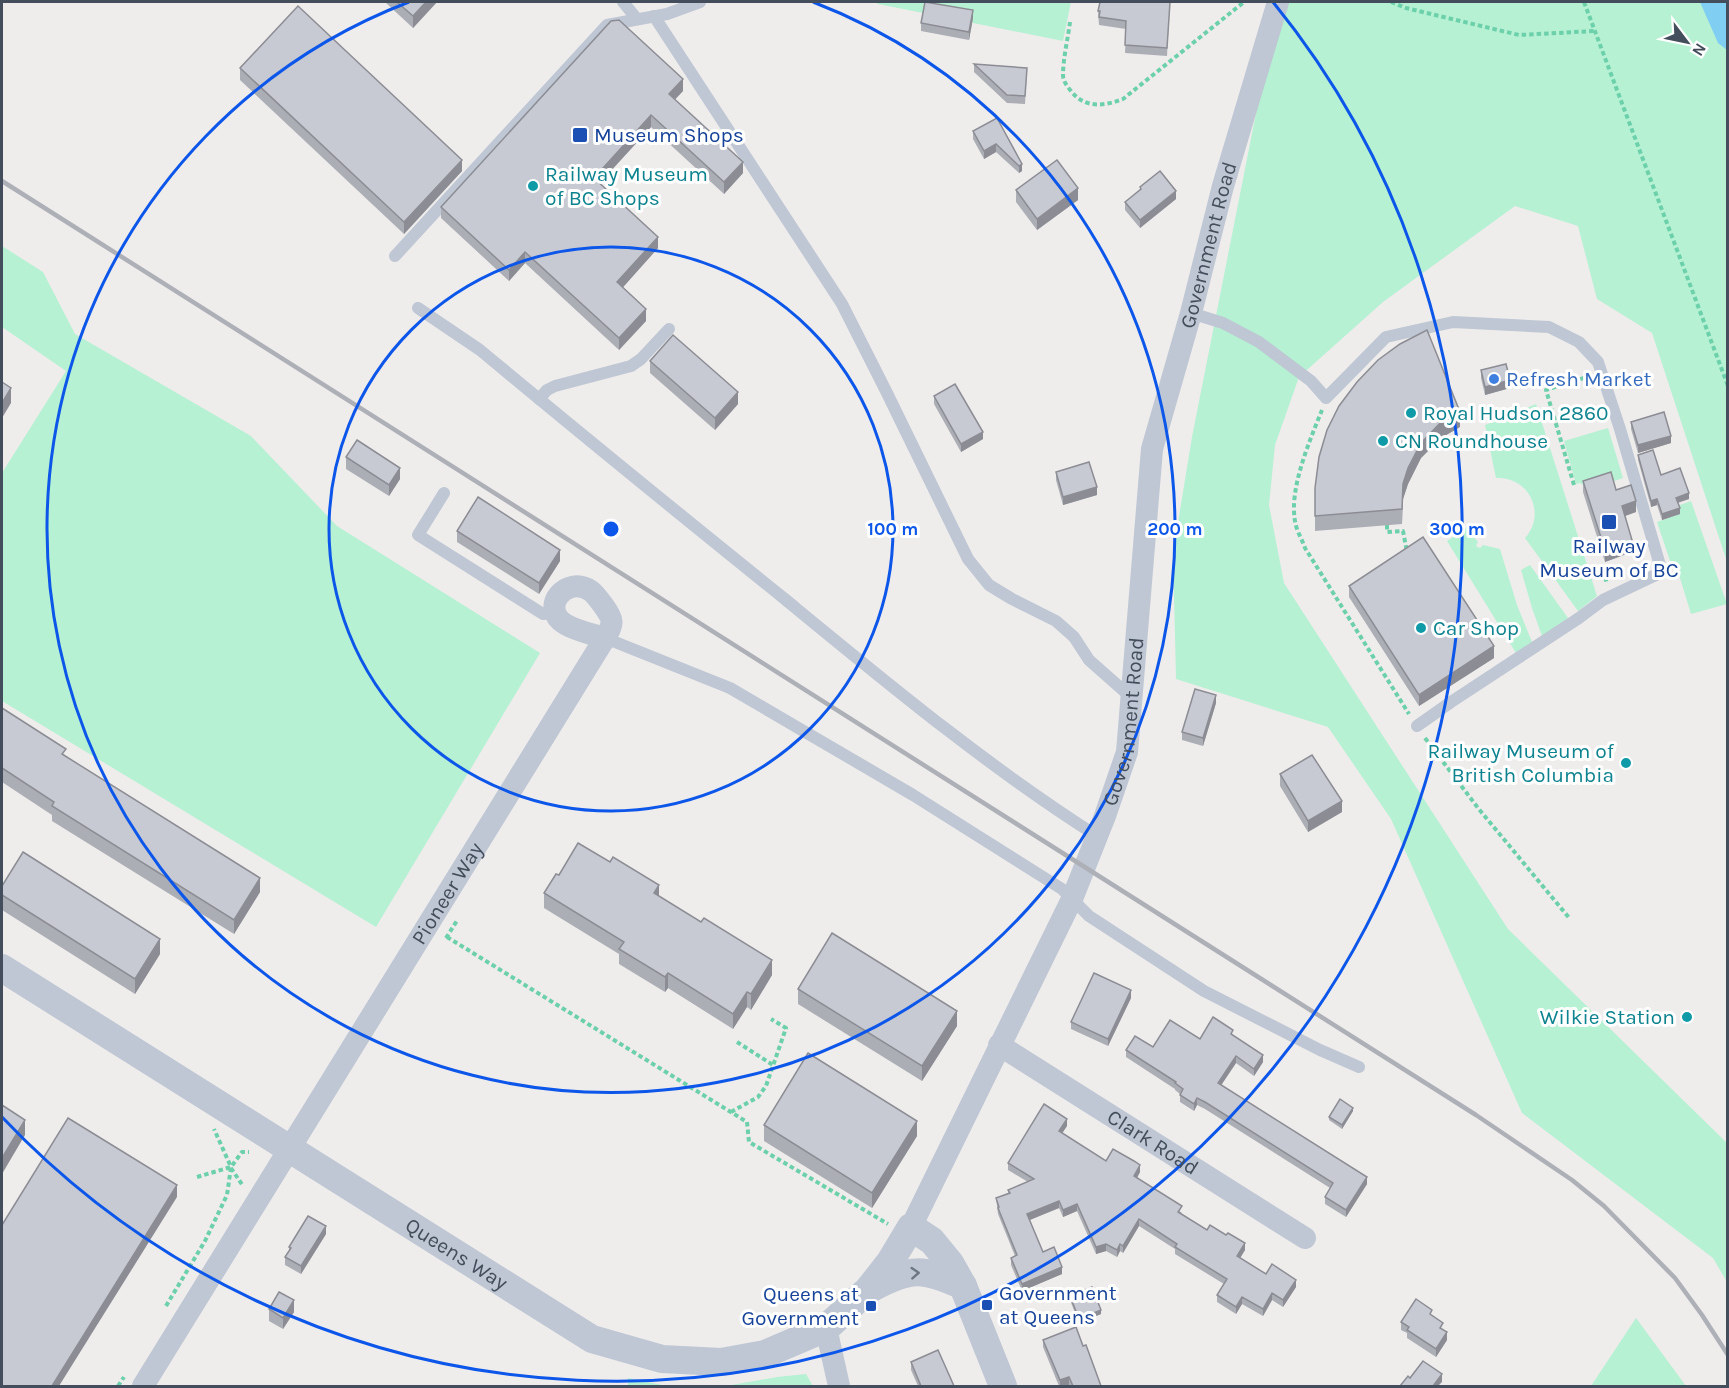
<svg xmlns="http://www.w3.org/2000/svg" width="1729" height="1388" font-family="Karla,sans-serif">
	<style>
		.green { fill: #b6f1d3 }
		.water { fill: #80cef2 }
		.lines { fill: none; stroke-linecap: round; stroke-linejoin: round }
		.path { stroke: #6cd1aa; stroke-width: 4; stroke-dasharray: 4.5 3; stroke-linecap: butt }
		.service { stroke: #bec7d3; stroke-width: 12 }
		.minor { stroke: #bec7d3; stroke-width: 22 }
		.tertiary { stroke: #bec7d3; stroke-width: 28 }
		.rail { stroke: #aeb0b7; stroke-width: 4.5 }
		.wall { fill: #acaeb5 }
		.shaded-wall { fill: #8c8d94 }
		.building { fill: #c8cad3; stroke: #8c8d94; stroke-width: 1.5 }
		.oneway { stroke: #6e7885 }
		.ring { fill: none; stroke: #0c56e9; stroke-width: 3 }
		.transit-dot { fill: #1a4fb4; stroke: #fff; stroke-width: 2 }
		.culture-dot { fill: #0f9aa8; stroke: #fff; stroke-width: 2 }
		.shop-dot { fill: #3f7fe0; stroke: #fff; stroke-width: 2 }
		.labels { text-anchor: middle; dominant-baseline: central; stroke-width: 6; stroke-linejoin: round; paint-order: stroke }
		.transit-label { font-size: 21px; fill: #164399; stroke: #fff; text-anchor: start }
		.culture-label { font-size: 21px; fill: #0d838f; stroke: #fff; text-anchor: start }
		.street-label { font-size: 21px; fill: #434d5b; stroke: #fff }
		.shop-label { font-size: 21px; fill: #366cbe; stroke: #fff; text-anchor: start }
		.centre { fill: #0c56e9; stroke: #fff; stroke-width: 3 }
		.ring-label { font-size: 18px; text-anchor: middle; font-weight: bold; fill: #0c56e9; stroke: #fff; stroke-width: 6; stroke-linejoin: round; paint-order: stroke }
	</style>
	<rect width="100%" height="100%" fill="#efecec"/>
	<g class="green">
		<polygon points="876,2 1071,2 1063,41 878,4"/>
		<polygon points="1278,2 1727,2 1727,562 1652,333 1597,299 1578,226 1515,206 1383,302 1299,377 1275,445 1269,505 1284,583 1508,929 1727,1143 1727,1282 1713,1258 1522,1113 1391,819 1328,727 1176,679 1173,553 1192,437"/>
		<polygon points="2,246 43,272 75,334 251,436 337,526 540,653 376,927 2,701 2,473 66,371 2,327"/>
		<path d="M1536,404L1597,596L1578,611L1525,538C1547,514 1529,476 1496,478L1485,425Z"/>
		<path d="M1608,428L1623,478C1610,482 1592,492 1580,483L1576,484L1564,441Z"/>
		<polygon points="1691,501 1727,604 1691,614 1676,565 1672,567 1657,522 1680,514 1677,506"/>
		<polygon points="1467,527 1470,532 1478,542 1476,546 1480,548 1483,545 1500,549 1517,605 1532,642 1516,653 1447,541"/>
		<polygon points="1530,565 1568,618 1542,636 1532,608 1521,570"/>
		<polygon points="1636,1318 1686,1386 1591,1386"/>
		<polygon points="806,1374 813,1386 726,1386 777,1377"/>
		<polygon points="628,1378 667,1386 628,1386"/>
	</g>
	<polygon class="water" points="1700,2 1727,2 1727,50 1718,43"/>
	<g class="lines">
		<g class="path">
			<polyline points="1391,2 1406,8 1519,35 1595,31"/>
			<polyline points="1584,2 1728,386"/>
			<path d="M1070,22C1068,38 1063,59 1063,75C1063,81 1067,86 1071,91C1085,109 1105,106 1123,99L1244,2"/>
			<path d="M1322,410C1310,440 1289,488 1295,521C1296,530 1302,539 1305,548L1409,714"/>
			<polyline points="1574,485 1546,390 1590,376"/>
			<polyline points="1387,525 1387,532 1403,531 1407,552"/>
			<polyline points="1603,570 1607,584"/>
			<polyline points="1425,738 1478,808 1570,919"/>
			<polyline points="447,937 747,1122 749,1142 888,1224"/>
			<polyline points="446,938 458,919"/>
			<polyline points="737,1042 773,1065"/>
			<polyline points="731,1112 758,1097 766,1086 786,1028 771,1019"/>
			<polyline points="231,1168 243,1186"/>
			<polyline points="197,1177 231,1167 242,1152 249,1152"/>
			<polyline points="166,1306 205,1241 227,1195 231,1167 214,1129"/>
			<polyline points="118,1386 124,1377"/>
		</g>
		<g class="service">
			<polyline points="623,2 637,19"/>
			<polyline points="654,16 842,304 886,391 968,559 989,585 1012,599 1056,621 1074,637 1089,660 1132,698"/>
			<polyline points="395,256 607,25 667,14 700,2"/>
			<path d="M418,308L480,350C581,434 683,517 786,600C887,683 987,766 1097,836"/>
			<polyline points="1191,313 1223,323 1259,342 1311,381 1326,398 1386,337 1453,322 1549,327 1579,342 1598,362 1620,429 1662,572 1603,600 1579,618 1451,702 1417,726"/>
			<polyline points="539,399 547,390 555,386 631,366 641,359 669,329"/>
			<polyline points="444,493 418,535 543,614 555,612"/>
			<polyline points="605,638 730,688 913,795 1062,889 1089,916 1204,991 1320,1050 1359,1067"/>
		</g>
		<g class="minor">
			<path id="s1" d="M999,1045L1305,1238"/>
			<path id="s2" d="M911,1227L1072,899L1105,816L1127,752L1152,449L1191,313L1223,186L1278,2"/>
			<polyline points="826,1328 839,1386"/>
			<path id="s3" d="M143,1386L605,638C614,623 614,620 603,605C599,600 596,595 591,591C566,574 539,608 565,624C576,631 592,634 605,638"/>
		</g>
		<g class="tertiary">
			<path id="s4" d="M2,968L592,1339L662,1359L721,1362L765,1354L826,1328L868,1290L890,1262L911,1227L932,1241L950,1263L963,1286L1003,1386"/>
			<path d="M872,1288C911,1267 923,1268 963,1286"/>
		</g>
		<polyline class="rail" points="2,181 1476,1115 1572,1180 1604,1206 1675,1278 1702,1315 1728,1355"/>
	</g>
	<g class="wall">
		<polygon points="385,2 437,2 413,28"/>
		<polygon points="1170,2 1167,56 1125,53 1126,29 1099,25 1098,11"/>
		<polygon points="973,18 969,40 921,31 921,23"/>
		<polygon points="974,64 1027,68 1025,104 1007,103 974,72"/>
		<polygon points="240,68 462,171 404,234 240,80"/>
		<polygon points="683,91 675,99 743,173 724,194 651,127 600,183 658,248 622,288 646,321 619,350 525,263 509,281 441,218 441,207"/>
		<polygon points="997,118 1022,164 1022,171 1019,173 996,152 984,159 973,139 973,131"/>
		<polygon points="1140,187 1176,199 1140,228 1125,210 1125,202 1140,191"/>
		<polygon points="1016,190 1078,200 1037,230 1016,202"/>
		<polygon points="650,361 738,404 715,430 650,373"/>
		<polygon points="1481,370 1510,388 1485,395 1481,378"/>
		<polygon points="934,396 983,439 961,452 934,404"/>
		<polygon points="1631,422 1671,443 1638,453 1631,429"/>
		<polygon points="1460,427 1441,438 1421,458 1408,484 1403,499 1402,524 1315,531 1315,488"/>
		<polygon points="1638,455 1689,499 1678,503 1680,514 1662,520 1657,505 1651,507 1638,460"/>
		<polygon points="346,457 400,479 389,496 346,469"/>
		<polygon points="1056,472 1097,495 1063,505 1056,480"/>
		<polygon points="1583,481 1616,490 1636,512 1625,516 1632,552 1605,562 1583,492"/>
		<polygon points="457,531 560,561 539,594 457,542"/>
		<polygon points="1349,586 1494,658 1419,706 1349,597"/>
		<polygon points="1216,703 1203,746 1182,740 1182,732"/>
		<polygon points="2,708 66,756 260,892 234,934 52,821 52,815 2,782"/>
		<polygon points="1280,774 1342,812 1308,832 1280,786"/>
		<polygon points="2,886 160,954 135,994 2,910"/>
		<polygon points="544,893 659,896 772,975 751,1010 747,1007 733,1029 668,988 665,992 619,964 619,954 544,908"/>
		<polygon points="798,989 957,1026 922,1081 798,1004"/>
		<polygon points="1131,998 1108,1046 1071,1029 1071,1022"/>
		<polygon points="1233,1035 1263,1062 1254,1076 1236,1063 1221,1085 1367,1184 1346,1217 1325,1204 1325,1197 1330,1188 1205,1109 1197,1105 1194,1111 1180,1102 1180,1094 1175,1090 1175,1089 1126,1057 1126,1050 1153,1047 1200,1039"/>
		<polygon points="1353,1111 1342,1129 1329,1120 1329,1117"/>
		<polygon points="764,1125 917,1136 872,1208 764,1141"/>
		<polygon points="1067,1126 1062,1133 1106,1161 1140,1172 1137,1178 1182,1213 1181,1214 1207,1230 1245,1250 1240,1258 1266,1274 1296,1287 1283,1307 1272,1300 1263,1316 1242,1304 1236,1314 1217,1302 1217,1295 1224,1284 1175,1254 1175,1249 1139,1226 1123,1253 1120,1251 1117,1257 1106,1251 1096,1254 1077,1211 1063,1217 1059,1208 1030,1220 1043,1252 1062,1274 1022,1291 1011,1265 1011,1258 1015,1256 998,1214 996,1198 1008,1193 1008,1190 1028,1182 1008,1170 1008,1163"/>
		<polygon points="326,1234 301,1274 285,1265 285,1257 289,1251 289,1247"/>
		<polygon points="1070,1296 1101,1314 1079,1323 1070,1300"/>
		<polygon points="269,1309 294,1312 283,1329 269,1321"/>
		<polygon points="1432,1316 1443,1330 1447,1340 1436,1357 1407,1338 1407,1333 1401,1330 1401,1322"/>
		<polygon points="1043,1340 1101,1386 1070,1386 1069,1385 1064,1386 1059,1386 1043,1347"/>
		<polygon points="911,1362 954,1386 918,1386 911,1370"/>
	</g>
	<g class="shaded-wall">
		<polygon points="426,2 437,2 413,28 413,16"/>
		<polygon points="973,10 973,18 969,40 969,32"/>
		<polygon points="683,79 683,91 669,106 669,94"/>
		<polygon points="651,115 651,127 594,189 594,178"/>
		<polygon points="996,144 996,152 984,159 984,151"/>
		<polygon points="462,160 462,171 404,234 404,222"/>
		<polygon points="743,162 743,173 724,194 724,182"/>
		<polygon points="1022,164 1022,171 1019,173 1019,166"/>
		<polygon points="1078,188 1078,200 1037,230 1037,219"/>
		<polygon points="1176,191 1176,199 1140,228 1140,220"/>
		<polygon points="658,237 658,248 617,294 617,282"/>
		<polygon points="525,252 525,263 509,281 509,270"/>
		<polygon points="646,309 646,321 619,350 619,338"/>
		<polygon points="1510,380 1510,388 1485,395 1485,387"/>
		<polygon points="11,388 11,403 2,418 2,403"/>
		<polygon points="738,392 738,404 715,430 715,418"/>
		<polygon points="1460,412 1460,427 1441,438 1421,458 1408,484 1403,499 1402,524 1403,484 1408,468 1421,443 1441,422"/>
		<polygon points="983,432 983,439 961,452 961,444"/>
		<polygon points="1671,436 1671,443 1638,453 1638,445"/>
		<polygon points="400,468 400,479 389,496 389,485"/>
		<polygon points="1097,487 1097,495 1063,505 1063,497"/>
		<polygon points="1689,493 1689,499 1676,503 1676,498"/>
		<polygon points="1657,499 1657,505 1651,507 1651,501"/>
		<polygon points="1636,501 1636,512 1622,517 1622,506"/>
		<polygon points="1680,508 1680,514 1662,520 1662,514"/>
		<polygon points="1632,540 1632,552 1605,562 1605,550"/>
		<polygon points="560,550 560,561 539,594 539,583"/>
		<polygon points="1494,646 1494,658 1419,706 1419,695"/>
		<polygon points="1216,695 1216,703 1203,746 1203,738"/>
		<polygon points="1342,801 1342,812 1308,832 1308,821"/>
		<polygon points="260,878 260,892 234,934 234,920"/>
		<polygon points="659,885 659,900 654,893"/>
		<polygon points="160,939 160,954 135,994 135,979"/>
		<polygon points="772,960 772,975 751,1010 751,994"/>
		<polygon points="668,973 668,988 665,992 665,977"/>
		<polygon points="1131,990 1131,998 1108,1046 1108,1039"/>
		<polygon points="747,992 747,1007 733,1029 733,1014"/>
		<polygon points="957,1011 957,1026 922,1081 922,1066"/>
		<polygon points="1263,1055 1263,1062 1254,1076 1254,1069"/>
		<polygon points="1236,1056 1236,1063 1218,1090 1218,1083"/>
		<polygon points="1197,1098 1197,1105 1194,1111 1194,1104"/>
		<polygon points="1353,1108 1353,1111 1342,1129 1342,1125"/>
		<polygon points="1067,1119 1067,1126 1059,1138 1059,1131"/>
		<polygon points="25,1120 25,1135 2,1174 2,1158"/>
		<polygon points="917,1121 917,1136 872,1208 872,1193"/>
		<polygon points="1140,1165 1140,1172 1134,1183 1134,1176"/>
		<polygon points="1367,1177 1367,1184 1346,1217 1346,1210"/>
		<polygon points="177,1185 177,1197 59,1386 52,1386"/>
		<polygon points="1059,1201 1059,1208 1027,1221 1027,1214"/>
		<polygon points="1077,1204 1077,1211 1063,1217 1063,1210"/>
		<polygon points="1139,1219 1139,1226 1123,1253 1123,1246"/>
		<polygon points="326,1226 326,1234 301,1274 301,1266"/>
		<polygon points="1245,1243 1245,1250 1237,1263 1237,1256"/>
		<polygon points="1106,1244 1106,1251 1096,1254 1096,1247"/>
		<polygon points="1120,1244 1120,1251 1117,1257 1117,1250"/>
		<polygon points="1062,1267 1062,1274 1022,1291 1022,1284"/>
		<polygon points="1296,1280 1296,1287 1283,1307 1283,1300"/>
		<polygon points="1272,1293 1272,1300 1263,1316 1263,1309"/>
		<polygon points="1242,1297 1242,1304 1236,1314 1236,1307"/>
		<polygon points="294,1300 294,1312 283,1329 283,1318"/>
		<polygon points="1101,1310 1101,1314 1079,1323 1079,1319"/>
		<polygon points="1447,1332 1447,1340 1436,1357 1436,1349"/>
		<polygon points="1442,1374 1442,1382 1438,1386 1433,1386"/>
		<polygon points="1069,1377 1069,1385 1064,1386 1060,1386 1060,1380"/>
	</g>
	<g class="building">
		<polygon points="397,2 426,2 413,16"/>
		<polygon points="925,2 973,10 969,32 921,23"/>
		<polygon points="1100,2 1170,2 1167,48 1125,45 1126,21 1099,17 1100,11 1098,11"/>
		<polygon points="298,6 462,160 404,222 240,68"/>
		<polygon points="619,20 683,79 669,94 743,162 724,182 651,115 594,178 658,237 617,282 646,309 619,338 525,252 509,270 441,207 611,21"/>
		<polygon points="974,64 1027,68 1025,96 1007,95"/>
		<polygon points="997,118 1022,164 1019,166 996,144 984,151 973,131"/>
		<polygon points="1057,160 1078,188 1037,219 1016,190"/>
		<polygon points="1160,171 1176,191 1140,220 1125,202 1141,189 1140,187"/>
		<polygon points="1427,330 1460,412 1441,422 1421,443 1408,468 1403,484 1402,509 1315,516 1315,488 1319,457 1327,430 1339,406 1357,382 1378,360 1400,344"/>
		<polygon points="673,335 738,392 715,418 650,361"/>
		<polygon points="1506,364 1510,380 1485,387 1481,370"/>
		<polygon points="2,382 11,388 2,403"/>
		<polygon points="955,384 983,432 961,444 934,396"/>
		<polygon points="1664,412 1671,436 1638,445 1631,422"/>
		<polygon points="357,440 400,468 389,485 346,457"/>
		<polygon points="1653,450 1661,475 1680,468 1689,493 1676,498 1680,508 1662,514 1657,499 1651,501 1638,455"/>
		<polygon points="1089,462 1097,487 1063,497 1056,472"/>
		<polygon points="1611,472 1616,490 1631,485 1636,501 1622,506 1632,540 1605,550 1583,481"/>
		<polygon points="478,497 560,550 539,583 457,531"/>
		<polygon points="1423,537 1494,646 1419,695 1349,586"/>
		<polygon points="1195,689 1216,695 1203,738 1182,732"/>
		<polygon points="2,708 66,749 62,754 260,878 234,920 52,806 54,802 2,768"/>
		<polygon points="1312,755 1342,801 1308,821 1280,774"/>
		<polygon points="578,843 610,862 613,857 659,885 654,893 701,922 704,918 772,960 751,994 747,992 733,1014 668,973 665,977 619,949 624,942 544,893 556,874 559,875"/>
		<polygon points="23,852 160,939 135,979 2,895 2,886"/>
		<polygon points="832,933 957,1011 922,1066 798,989"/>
		<polygon points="1094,973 1131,990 1108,1039 1071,1022"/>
		<polygon points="1213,1017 1233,1030 1231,1034 1263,1055 1254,1069 1236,1056 1218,1083 1367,1177 1346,1210 1325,1197 1333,1183 1205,1102 1197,1098 1194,1104 1180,1095 1183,1089 1175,1083 1176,1082 1126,1050 1135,1036 1153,1047 1170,1020 1200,1039"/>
		<polygon points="808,1053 917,1121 872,1193 764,1125"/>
		<polygon points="1340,1099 1353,1108 1342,1125 1329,1117"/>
		<polygon points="1044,1104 1067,1119 1059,1131 1106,1161 1113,1149 1134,1161 1140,1165 1134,1176 1182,1206 1178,1212 1207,1230 1210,1225 1226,1235 1228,1233 1245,1243 1237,1256 1266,1274 1272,1264 1296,1280 1283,1300 1272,1293 1263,1309 1242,1297 1236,1307 1217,1295 1227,1279 1175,1247 1177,1244 1139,1219 1123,1246 1120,1244 1117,1250 1106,1244 1096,1247 1077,1204 1063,1210 1059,1201 1027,1214 1043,1252 1054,1247 1062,1267 1022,1284 1011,1258 1017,1255 998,1208 999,1207 996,1198 1010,1193 1008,1190 1034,1179 1008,1163"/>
		<polygon points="2,1105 25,1120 2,1158"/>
		<polygon points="68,1118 177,1185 52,1386 2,1386 2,1225"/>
		<polygon points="308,1216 326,1226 301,1266 285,1257 291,1248 289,1247"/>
		<polygon points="1092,1287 1101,1310 1079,1319 1070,1296"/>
		<polygon points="279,1292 294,1300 283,1318 269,1309"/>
		<polygon points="1416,1299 1432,1310 1430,1314 1443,1323 1440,1328 1447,1332 1436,1349 1407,1330 1409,1327 1401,1322"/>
		<polygon points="1076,1327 1083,1346 1086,1345 1101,1386 1073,1386 1069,1377 1060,1380 1043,1340"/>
		<polygon points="938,1350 954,1386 921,1386 911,1362"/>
		<polygon points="1423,1361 1442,1374 1433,1386 1400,1386 1408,1376 1410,1378"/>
	</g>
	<defs><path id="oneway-chevron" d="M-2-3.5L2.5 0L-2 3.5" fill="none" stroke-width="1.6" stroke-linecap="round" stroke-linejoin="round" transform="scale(1.5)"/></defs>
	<use class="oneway" href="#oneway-chevron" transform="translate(915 1273) rotate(-4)"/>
	<g class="ring">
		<circle cx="611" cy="529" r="282"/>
		<path d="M813 2A564 564 0 1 1 409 2"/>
		<path d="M1273 2A846 846 0 0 1 2 1117"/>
	</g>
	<g class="transit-dot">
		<rect x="572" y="127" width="16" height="16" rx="3"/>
		<rect x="1601" y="514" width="16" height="16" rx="3"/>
		<rect x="981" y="1299" width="12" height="12" rx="3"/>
		<rect x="865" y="1300" width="12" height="12" rx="3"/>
	</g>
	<g class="culture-dot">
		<circle cx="533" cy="186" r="6"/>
		<circle cx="1411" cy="413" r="6"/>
		<circle cx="1383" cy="441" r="6"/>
		<circle cx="1421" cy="628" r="6"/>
		<circle cx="1626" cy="763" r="6"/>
		<circle cx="1687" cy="1017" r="6"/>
	</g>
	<circle class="shop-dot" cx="1494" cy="379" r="6"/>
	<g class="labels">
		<g class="transit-label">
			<text x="594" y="135">Museum Shops</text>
			<text x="1609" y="546" text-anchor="middle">Railway<tspan x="1609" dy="24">Museum of BC</tspan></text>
			<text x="999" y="1293">Government<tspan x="999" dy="24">at Queens</tspan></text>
			<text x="859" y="1294" text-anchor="end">Queens at<tspan x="859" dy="24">Government</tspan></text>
		</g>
		<g class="culture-label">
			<text x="545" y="174">Railway Museum<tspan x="545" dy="24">of BC Shops</tspan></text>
			<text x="1423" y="413">Royal Hudson 2860</text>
			<text x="1395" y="441">CN Roundhouse</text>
			<text x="1433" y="628">Car Shop</text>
			<text x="1614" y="751" text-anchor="end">Railway Museum of<tspan x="1614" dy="24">British Columbia</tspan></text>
			<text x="1675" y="1017" text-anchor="end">Wilkie Station</text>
		</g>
		<g class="street-label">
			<text stroke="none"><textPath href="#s2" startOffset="1038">Government Road</textPath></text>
			<text stroke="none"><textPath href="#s2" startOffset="552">Government Road</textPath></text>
			<text stroke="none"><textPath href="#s3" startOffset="579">Pioneer Way</textPath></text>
			<text stroke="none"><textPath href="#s1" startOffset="182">Clark Road</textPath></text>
			<text stroke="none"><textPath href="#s4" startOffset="537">Queens Way</textPath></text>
		</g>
		<g class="shop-label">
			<text x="1506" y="379">Refresh Market</text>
		</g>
	</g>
	<circle cx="611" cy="529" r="9" class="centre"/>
	<g class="ring-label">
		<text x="893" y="535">100 m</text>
		<text x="1175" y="535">200 m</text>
		<text x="1457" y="535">300 m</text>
	</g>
	<rect width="1729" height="1388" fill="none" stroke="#434d5b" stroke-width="6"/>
	<g transform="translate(1687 42) rotate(122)" stroke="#ffffff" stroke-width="4.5" paint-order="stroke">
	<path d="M0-4.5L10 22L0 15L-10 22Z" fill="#434d5b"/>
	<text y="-9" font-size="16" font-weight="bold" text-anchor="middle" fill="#434d5b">N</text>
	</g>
</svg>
